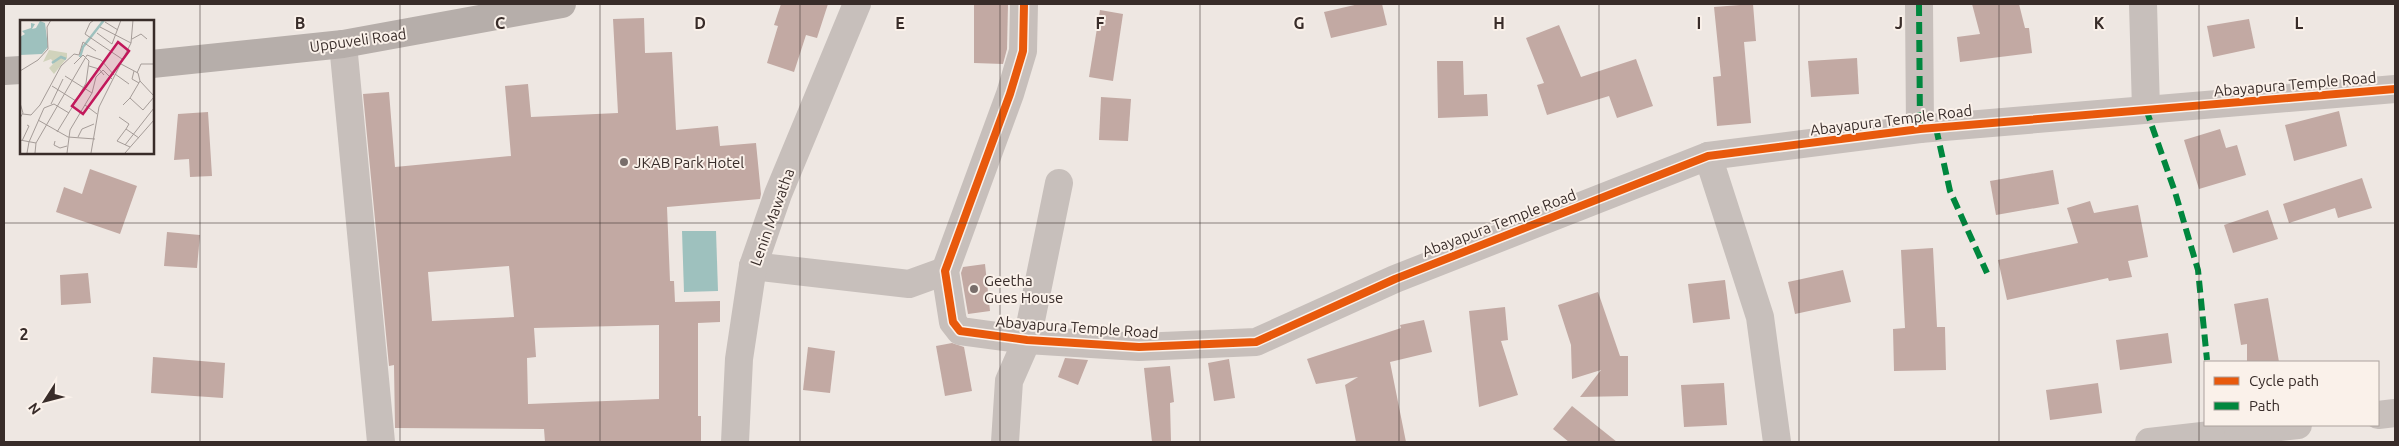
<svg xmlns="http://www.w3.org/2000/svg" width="2399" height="446" font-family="Ubuntu,sans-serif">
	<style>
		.water { fill: #9ec1be }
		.building { fill: #c2a9a3; fill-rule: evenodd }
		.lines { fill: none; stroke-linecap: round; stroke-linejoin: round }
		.minor { stroke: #c7bfbb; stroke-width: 28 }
		.major { stroke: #b6aeaa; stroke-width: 28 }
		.quiet { stroke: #00873e; stroke-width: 6; stroke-dasharray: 12 6; stroke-linecap: butt }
		.cycleway-casing { stroke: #faf1ea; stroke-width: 11 }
		.cycleway { stroke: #e8590c; stroke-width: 8 }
		.grid { fill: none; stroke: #382c29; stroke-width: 1; stroke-opacity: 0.55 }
		.poi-dot { fill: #786d6a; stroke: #faf1ea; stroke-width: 2 }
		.labels { text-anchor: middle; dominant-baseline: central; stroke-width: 4; stroke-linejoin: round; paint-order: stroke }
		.street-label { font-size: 15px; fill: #382c29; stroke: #faf1ea }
		.poi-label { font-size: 15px; fill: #382c29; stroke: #faf1ea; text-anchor: start }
		.inset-river { fill: none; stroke: #9ec1be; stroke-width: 2.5 }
		.inset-road { fill: none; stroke: #a59c98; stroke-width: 1 }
		.view { fill: #c2185b; fill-opacity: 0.15; stroke: #c2185b; stroke-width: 2.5 }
		.inset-edge { fill: none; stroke: #382c29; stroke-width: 2.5 }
		.grid-label { font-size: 16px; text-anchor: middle; font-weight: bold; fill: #382c29; stroke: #faf1ea; stroke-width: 4; stroke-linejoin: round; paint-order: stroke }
	</style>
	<rect width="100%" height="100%" fill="#eee7e2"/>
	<polygon class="water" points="682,231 716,231 718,291 684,292"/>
	<g class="building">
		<polygon points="781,4 828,4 817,38 806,35 794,72 767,63 778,26 774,25"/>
		<polygon points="974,4 1008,4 1007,49 1003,64 974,63"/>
		<polygon points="1359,4 1382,4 1387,25 1331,38 1324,12"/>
		<polygon points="1753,4 1756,41 1744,42 1751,123 1717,126 1713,77 1721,76 1714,7"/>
		<polygon points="1972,4 2019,4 2025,28 2029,28 2032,53 1960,62 1957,37 1980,34"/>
		<polygon points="1100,10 1123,14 1113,81 1089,77"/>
		<path d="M644,18L645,53L672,52L676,130L718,126L720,146L756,143L761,194L760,199L667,207L670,281H674L675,302L720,301V322L698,323V416H701V442H545L544,429L395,428L394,365L389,366L363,94L389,92L395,167L511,156L505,86L528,84L531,117L618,113L613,19ZM509,266L514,317L432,321L428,272ZM659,325V399L528,404L527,358L536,357L534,328Z"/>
		<polygon points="2249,19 2255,48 2213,57 2207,26"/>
		<polygon points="1559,25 1581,77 1636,59 1653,106 1617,118 1609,96 1547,115 1537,85 1544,83 1526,38"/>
		<polygon points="1857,58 1859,94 1811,97 1808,61"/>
		<polygon points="1437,61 1463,61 1464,95 1487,94 1488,116 1438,118"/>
		<polygon points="1101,97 1131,99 1128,141 1099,140"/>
		<polygon points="2339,111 2347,146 2294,161 2285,125"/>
		<polygon points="208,112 212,176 190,177 189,159 174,160 178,114"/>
		<polygon points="2220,129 2226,148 2237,145 2246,175 2199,189 2184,140"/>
		<polygon points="90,169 137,186 120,234 56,212 64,187 82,194"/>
		<polygon points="2053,170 2059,204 1996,215 1990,181"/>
		<polygon points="2362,178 2372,208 2338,218 2335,208 2289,223 2283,204"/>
		<polygon points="2090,201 2094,213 2138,205 2148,257 2128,261 2132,277 2109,281 2108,278 2007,300 1998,260 2078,243 2067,208"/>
		<polygon points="2268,210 2278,239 2233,253 2224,225"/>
		<polygon points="167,232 200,235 197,268 164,266"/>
		<polygon points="1933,248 1937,327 1945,327 1946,370 1894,371 1893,329 1905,328 1901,250"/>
		<polygon points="985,264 990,311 968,314 961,273 963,267"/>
		<polygon points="1843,270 1851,302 1795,314 1788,282"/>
		<polygon points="88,273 91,303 61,305 60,275"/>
		<polygon points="1725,280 1730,319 1693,323 1688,284"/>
		<polygon points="1598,292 1620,356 1628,356 1628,396 1580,397 1601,370 1572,379 1571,345 1558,305"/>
		<polygon points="2268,298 2279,362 2247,362 2247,344 2241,345 2234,304"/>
		<polygon points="1505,307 1508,340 1501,341 1518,395 1479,407 1469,311"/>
		<polygon points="1424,320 1432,352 1390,362 1406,442 1356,442 1345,385 1358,377 1316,384 1307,359 1401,328 1400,325"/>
		<polygon points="2168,333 2172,363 2120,370 2116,340"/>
		<polygon points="952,343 964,347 972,391 945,396 936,346"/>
		<polygon points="808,347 835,351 830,393 803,390"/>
		<polygon points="153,357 225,363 223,398 151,393"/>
		<polygon points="1065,358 1088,360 1078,385 1058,377"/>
		<polygon points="1229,359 1235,398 1214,401 1208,363"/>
		<polygon points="1170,366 1174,402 1170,403 1171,442 1152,442 1144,368"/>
		<polygon points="1724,383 1727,425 1684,427 1681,385"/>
		<polygon points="2098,383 2102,413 2050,420 2046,390"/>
		<polygon points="1572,406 1617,442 1569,442 1553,429"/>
	</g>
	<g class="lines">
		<g class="minor">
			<polyline points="1024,4 1023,51 1010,94 945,271 953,322 960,331 1027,340 1139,347 1256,342 1395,279 1708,156 1920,129 2395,89"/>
			<polyline points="1919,4 1920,129"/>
			<polyline points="2143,4 2146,109"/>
			<polyline points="343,44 381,442"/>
			<polyline points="1708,156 1760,317 1777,442"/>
			<polyline points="753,266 909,284 945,271"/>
			<polyline points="2378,415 2395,413"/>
			<polyline points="2211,435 2298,425"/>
			<polyline points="735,442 739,359 753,266 778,194 857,4"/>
			<polyline points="1005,442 1009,381 1027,340 1059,183"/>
			<polyline points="2149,442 2211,435 2211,442"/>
		</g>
		<g class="major">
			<polyline points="152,64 343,44 562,4"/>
			<polyline points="4,71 21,70"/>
		</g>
		<g class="quiet">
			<polyline points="1919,4 1920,129"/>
			<polyline points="2146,109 2175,192 2198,270 2207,360"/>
			<polyline points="1936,128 1950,191 1987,273"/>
		</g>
		<g class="cycleway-casing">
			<polyline id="cycleway" points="1024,4 1023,51 1010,94 945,271 953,322 960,331 1027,340 1139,347 1256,342 1395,279 1708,156 1920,129 2395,89"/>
		</g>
		<use href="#cycleway" class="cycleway"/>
	</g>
	<path class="grid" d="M200,4V442M400,4V442M600,4V442M800,4V442M1000,4V442M1200,4V442M1399,4V442M1599,4V442M1799,4V442M1999,4V442M2199,4V442M4,223H2395"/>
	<g class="poi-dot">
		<circle cx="624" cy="162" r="5"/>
		<circle cx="974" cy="289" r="5"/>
	</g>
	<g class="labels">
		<g class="street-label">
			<text transform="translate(358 40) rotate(-8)">Uppuveli Road</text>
			<text transform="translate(2295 84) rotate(-5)">Abayapura Temple Road</text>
			<text transform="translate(1891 120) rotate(-7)">Abayapura Temple Road</text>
			<text transform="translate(772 217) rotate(-70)">Lenin Mawatha</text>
			<text transform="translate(1499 223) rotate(-21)">Abayapura Temple Road</text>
			<text transform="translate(1077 327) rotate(4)">Abayapura Temple Road</text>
		</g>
		<g class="poi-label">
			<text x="634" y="162">JKAB Park Hotel</text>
			<text x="984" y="280">Geetha<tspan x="984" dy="17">Gues House</tspan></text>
		</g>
	</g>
	<g transform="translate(20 20)">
		<rect width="134" height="134" fill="#eee7e2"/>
		<path d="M29,30L47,33V38L34,54L29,48L34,43L31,39L23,42Z" fill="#d1d3bc"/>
		<path d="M20,1L25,3L28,27L22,34L0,35V17L5,14L2,11L11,8V3L15,4L12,9L16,8Z" fill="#9ec1be"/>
		<path class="inset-river" d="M60,37L63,27L84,0M32,43L41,37L46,39"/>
		<path class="inset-road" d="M74,0L70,3L65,14L102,39M85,2L98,10M80,7L111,23M77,13L92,24L101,0M112,19L121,14L127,19M101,44L118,53L120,61L134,76M69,46L79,49L84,55M0,51L18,40L28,29L27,7L31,0M114,51L112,59L119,63M117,53L121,44H134M95,54L109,64M45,56L72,73M32,66L56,81L66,63L69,41L63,35L54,44M110,78L120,61M0,83L3,93L0,98M31,84L43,59M65,85L77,94M103,85L110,78L123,90L134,77M3,94L11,95L20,85L41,46L54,34L59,35L63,22L76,31M99,97L109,104L106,109M18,100L48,117L75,119M37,112L56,81M58,117L62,109L74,104M0,120L16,123M2,121L9,106L7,105M35,121L34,125L40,128L47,126M105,125L134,88M110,127L97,121L106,109L119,118M7,133L9,122L24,88L34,84L49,93M15,133L16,123L67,35L81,40L94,55M47,133L50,110L72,73L76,57L83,50L92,59M71,133L79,87L111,23L113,0M105,133L134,100"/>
		<path class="view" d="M98,22L109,31L63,94L52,86Z"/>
		<rect width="134" height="134" class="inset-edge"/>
	</g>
	<g class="grid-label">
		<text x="300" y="29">B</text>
		<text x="500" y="29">C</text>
		<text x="700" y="29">D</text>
		<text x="900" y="29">E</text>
		<text x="1100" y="29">F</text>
		<text x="1299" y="29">G</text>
		<text x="1499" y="29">H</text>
		<text x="1699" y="29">I</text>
		<text x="1899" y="29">J</text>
		<text x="2099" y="29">K</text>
		<text x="2299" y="29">L</text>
		<text x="24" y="340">2</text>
	</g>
	<rect width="2399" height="446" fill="none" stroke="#382c29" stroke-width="10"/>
	<rect x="2204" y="361" width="175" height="65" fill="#faf1ea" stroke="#aca29d"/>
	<rect x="2214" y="377" width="25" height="8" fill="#e8590c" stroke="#aca29d"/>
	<text x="2249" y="386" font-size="15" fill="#382c29">Cycle path</text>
	<rect x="2214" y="402" width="25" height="8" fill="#00873e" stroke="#aca29d"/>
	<text x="2249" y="411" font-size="15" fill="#382c29">Path</text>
	<g transform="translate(45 401) rotate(234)" stroke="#faf1ea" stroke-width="4" paint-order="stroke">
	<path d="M0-4L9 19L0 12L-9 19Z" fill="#382c29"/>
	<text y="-8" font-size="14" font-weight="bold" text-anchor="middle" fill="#382c29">N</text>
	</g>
</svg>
